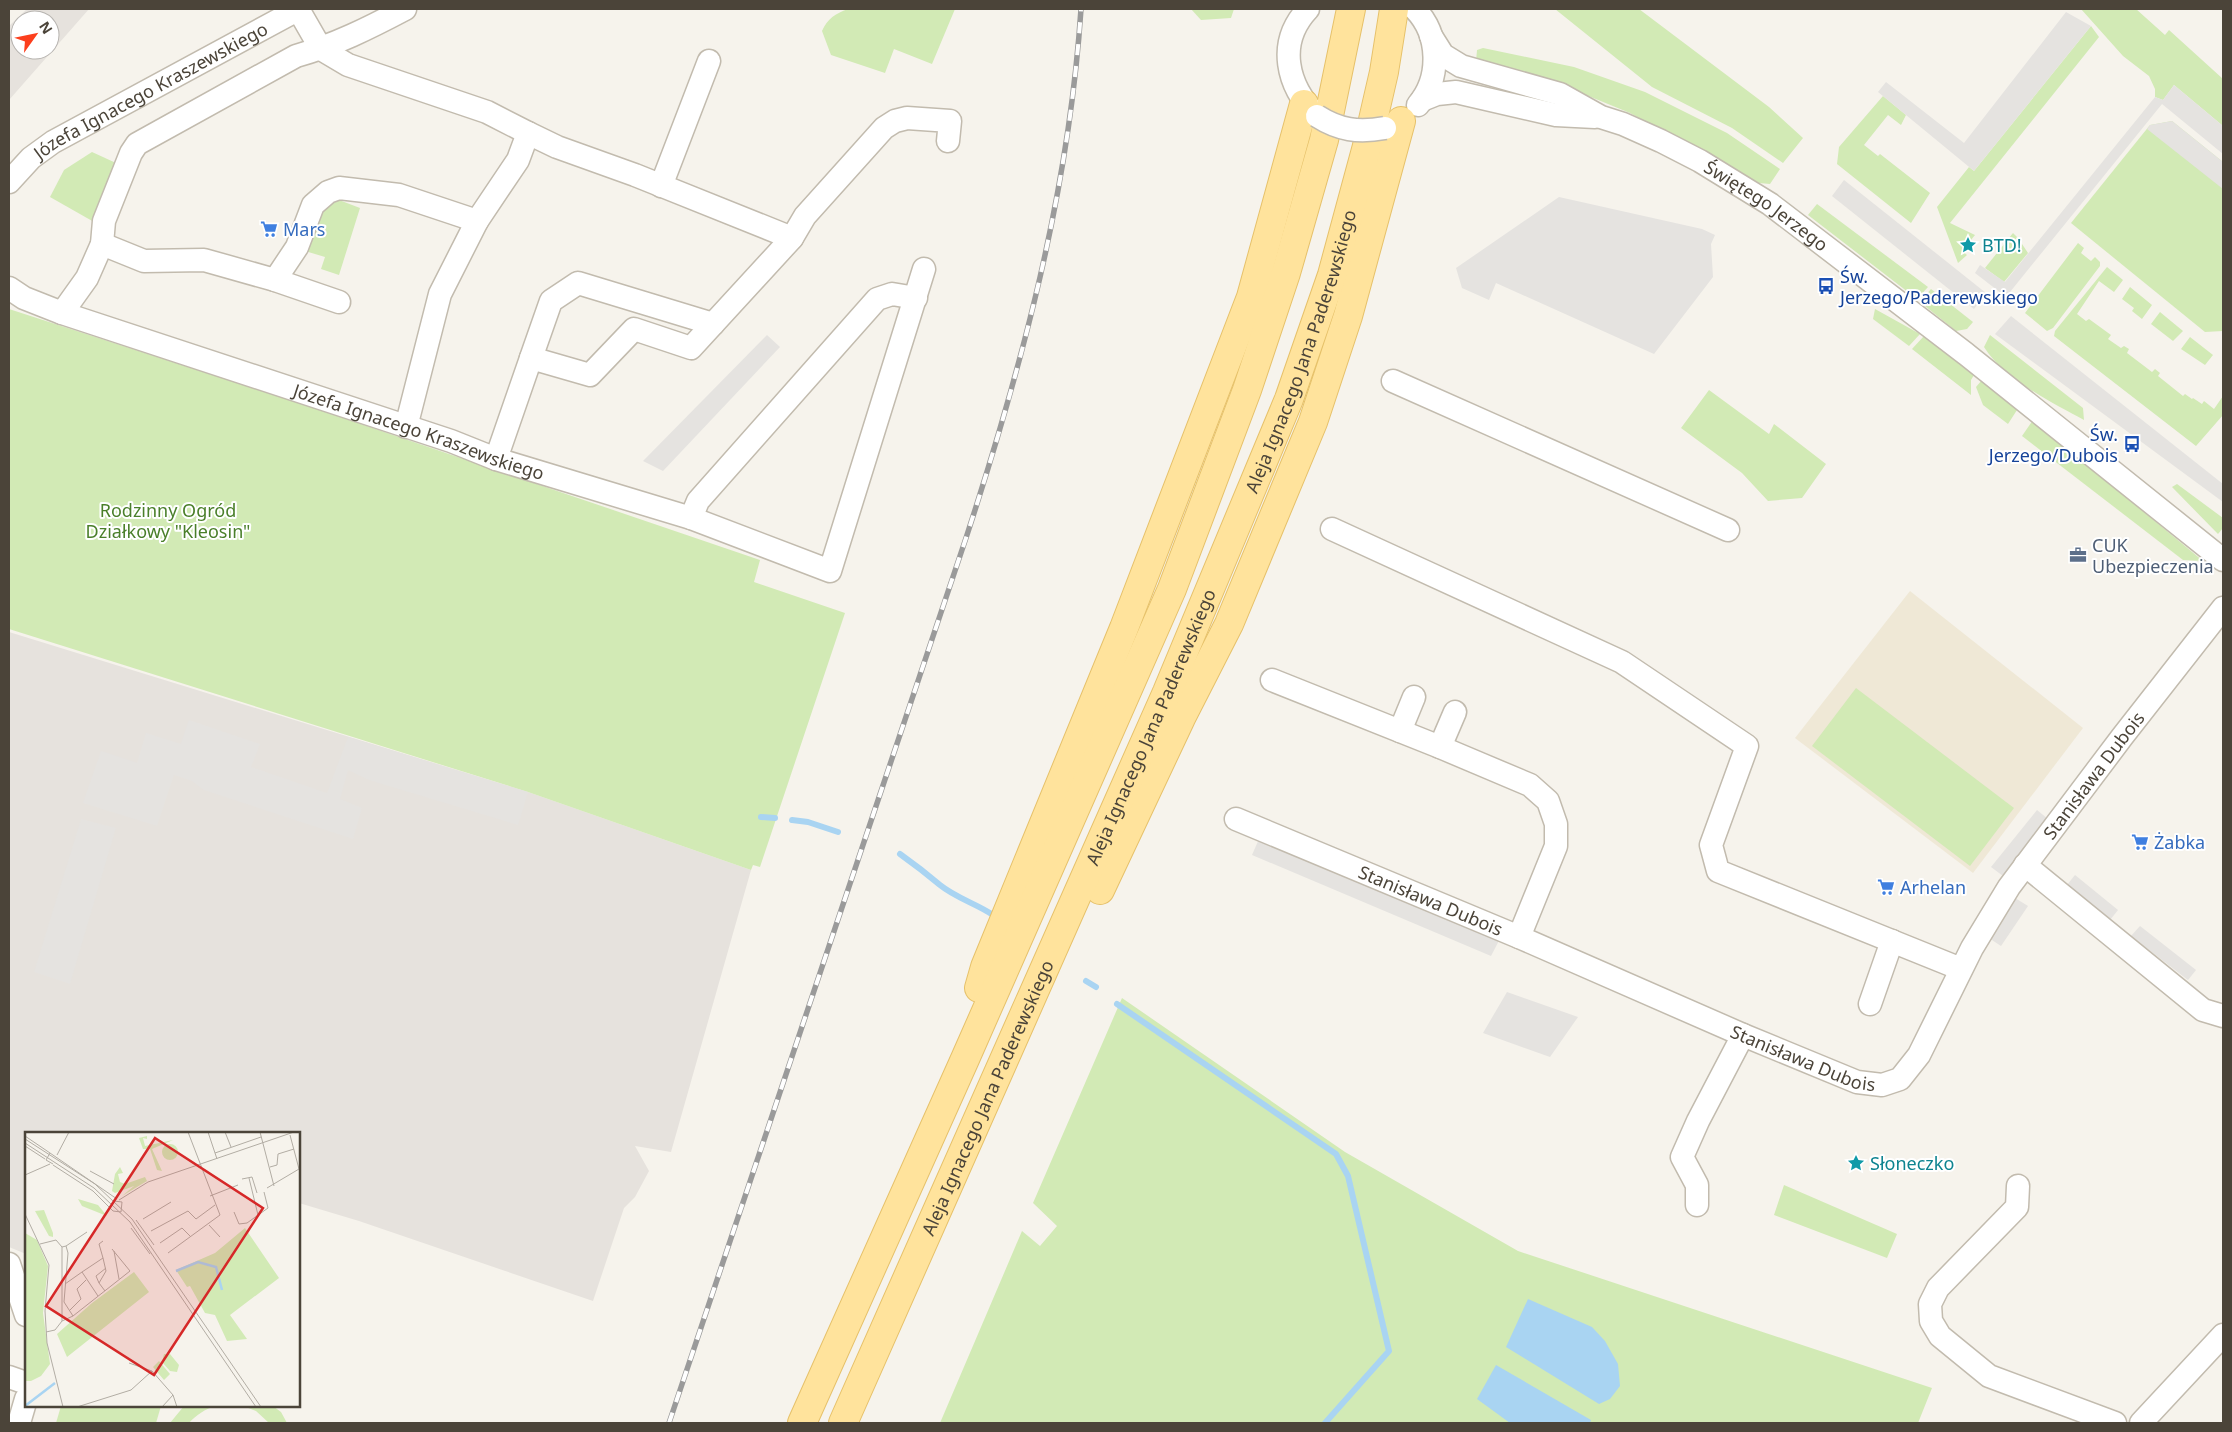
<svg xmlns="http://www.w3.org/2000/svg" width="2232" height="1432" font-family="'Noto Sans',sans-serif">
	<style>
		.industrial { fill: #e6e2dd; fill-rule: evenodd }
		.education { fill: #efe8d6 }
		.green { fill: #d2eab5 }
		.parking { fill: #e5e3e0 }
		.water { fill: #a9d4f2 }
		.lines { fill: none; stroke-linecap: round; stroke-linejoin: round }
		.stream { stroke: #a9d4f2; stroke-width: 6 }
		.minor-casing { stroke: #c2bbae; stroke-width: 25 }
		.major-casing { stroke: #e6c16a; stroke-width: 30 }
		.minor { stroke: #fff; stroke-width: 22 }
		.major { stroke: #ffe39c; stroke-width: 28 }
		.rail-casing { stroke: #9a9a9a; stroke-width: 5.5 }
		.rail { stroke: #fff; stroke-width: 4; stroke-dasharray: 11; stroke-linecap: butt }
		.minor-bridge-casing { stroke: #c2bbae; stroke-width: 25; stroke-linecap: butt }
		.minor-bridge { stroke: #fff; stroke-width: 22 }
		.labels { text-anchor: middle; dominant-baseline: central; stroke-width: 4; stroke-linejoin: round; paint-order: stroke }
		.street-label { font-size: 18px; fill: #4b4439; stroke: #fff }
		.shop-label { font-size: 18px; fill: #366cbe; stroke: #fff; text-anchor: start }
		.culture-label { font-size: 18px; fill: #0d838f; stroke: #fff; text-anchor: start }
		.transit-label { font-size: 18px; fill: #164399; stroke: #fff; text-anchor: start }
		.park-label { font-size: 18px; fill: #4a7f2a; stroke: #fff }
		.service-label { font-size: 18px; fill: #4e5e75; stroke: #fff; text-anchor: start }
		.inset-river { fill: none; stroke: #a9d4f2; stroke-width: 2.5 }
		.inset-road { fill: none; stroke: #b2ada4; stroke-width: 1 }
		.view { fill: #d62828; fill-opacity: 0.15; stroke: #d62828; stroke-width: 2.5 }
		.inset-edge { fill: none; stroke: #4b4439; stroke-width: 2.5 }
	</style>
	<rect width="100%" height="100%" fill="#f6f3ec"/>
	<g class="industrial">
		<path d="M27,9H89L9,100V26ZM20,20H50V50H20Z"/>
		<polygon points="9,632 528,792 751,870 671,1152 635,1146 649,1171 635,1197 624,1208 593,1301 359,1221 299,1203 299,1133 26,1133 26,1254 9,1247"/>
	</g>
	<polygon class="education" points="1910,591 2083,728 1973,873 1795,738"/>
	<g class="green">
		<path d="M848,9H955L932,64L894,49L885,73L831,55L822,31C828,18 835,14 848,9Z"/>
		<polygon points="1191,9 1234,9 1231,18 1201,20"/>
		<polygon points="1555,9 1639,9 1769,107 1803,138 1783,163 1732,128 1652,87"/>
		<polygon points="2081,9 2136,9 2165,35 2169,30 2223,79 2223,126 2174,85 2163,100 2155,97 2155,89 2149,76 2123,56"/>
		<polygon points="2091,26 2099,37 1950,223 1975,235 1962,251 1967,255 1958,263 1937,207 1969,167 1974,171"/>
		<polygon points="1483,48 1574,67 1645,92 1727,133 1780,169 1770,184 1759,183 1630,113 1564,86 1476,62 1477,50"/>
		<polygon points="1883,96 1906,115 1901,125 1888,115 1864,145 1878,156 1880,154 1930,193 1911,223 1837,164 1839,147"/>
		<polygon points="2172,121 2223,162 2223,331 2205,332 2071,223 2150,125"/>
		<polygon points="92,152 116,163 94,222 50,197 64,170"/>
		<polygon points="339,200 360,208 339,275 321,269 325,257 305,251 319,211"/>
		<polygon points="1817,204 1928,287 1917,299 1808,215"/>
		<polygon points="2013,233 2018,238 2028,253 2004,282 1985,268"/>
		<polygon points="2078,243 2084,248 2081,253 2091,261 2095,257 2100,262 2100,266 2053,328 2047,331 2025,313"/>
		<polygon points="2107,267 2123,280 2114,292 2099,281 2077,314 2086,321 2089,319 2111,335 2108,339 2121,348 2124,346 2129,349 2127,353 2152,372 2155,369 2160,373 2158,376 2183,396 2185,394 2192,399 2193,398 2202,404 2204,401 2214,409 2223,396 2223,415 2196,446 2054,336 2055,331"/>
		<polygon points="2130,287 2152,305 2142,319 2132,311 2134,308 2122,299"/>
		<polygon points="1931,289 1973,322 1967,329 1956,331 1920,302"/>
		<polygon points="9,309 302,404 760,560 754,582 845,613 760,867 753,865 751,870 528,792 9,629"/>
		<polygon points="1875,309 1920,334 1909,346 1873,319"/>
		<polygon points="2160,312 2183,331 2173,341 2151,324"/>
		<path d="M1990,335L2083,408L2084,420C2052,403 2003,378 1984,347Z"/>
		<polygon points="1924,336 1974,375 1971,380 1971,395 1912,349"/>
		<polygon points="2190,337 2213,355 2205,365 2181,349"/>
		<polygon points="1982,380 2017,410 2008,424 1983,405 1976,387"/>
		<polygon points="1709,390 1769,434 1774,424 1826,464 1802,498 1768,501 1742,473 1681,428"/>
		<polygon points="2033,420 2203,561 2183,560 2022,436"/>
		<polygon points="2177,484 2223,518 2223,528 2218,534 2172,487"/>
		<polygon points="1856,688 2014,808 1970,866 1812,746"/>
		<polygon points="1122,998 1345,1152 1518,1251 1932,1388 1918,1423 940,1423 1022,1231 1040,1246 1057,1226 1033,1203"/>
		<polygon points="1784,1185 1897,1234 1887,1258 1774,1215"/>
		<polygon points="61,1406 161,1406 156,1423 56,1423"/>
		<path d="M184,1406H216C205,1409 196,1415 189,1423H170Z"/>
		<polygon points="243,1406 273,1406 281,1412 287,1423 269,1423 256,1411"/>
	</g>
	<g class="parking">
		<polygon points="2066,12 2091,26 1974,171 1878,92 1886,82 1964,143"/>
		<polygon points="2174,85 2223,126 2223,154 2162,104 2006,297 1975,273 1980,265 2005,282 2155,97 2163,100"/>
		<polygon points="2172,121 2223,162 2223,189 2147,129 2150,125"/>
		<polygon points="1844,180 1986,293 1974,309 1832,196"/>
		<polygon points="1559,197 1702,229 1715,235 1711,244 1713,277 1654,354 1496,283 1489,300 1462,288 1456,268"/>
		<polygon points="2011,316 2223,484 2223,502 1995,334"/>
		<polygon points="767,335 780,347 663,471 643,461"/>
		<polygon points="189,720 260,744 251,767 327,793 348,737 528,792 518,825 369,780 348,770 340,799 362,808 353,839 204,790 192,781 174,775 157,826 83,803 101,751 137,763 146,733 181,744"/>
		<polygon points="2037,810 2048,819 2003,876 1991,867"/>
		<polygon points="81,819 116,828 70,984 34,972"/>
		<polygon points="1263,830 1504,931 1491,956 1252,855"/>
		<polygon points="2075,875 2118,910 2110,920 2067,885"/>
		<polygon points="2015,898 2028,906 2001,946 1989,938"/>
		<polygon points="2140,926 2196,970 2188,980 2131,936"/>
		<polygon points="1507,992 1578,1017 1550,1057 1483,1033"/>
	</g>
	<g class="water">
		<polygon points="1528,1299 1592,1327 1605,1341 1618,1364 1620,1386 1610,1399 1599,1404 1506,1347"/>
		<polygon points="1496,1365 1591,1420 1590,1423 1510,1423 1477,1399"/>
	</g>
	<g class="lines">
		<g class="stream">
			<polyline points="761,817 775,818"/>
			<polyline points="792,820 808,822 838,832"/>
			<path d="M900,854C914,864 927,874 940,885C956,898 977,904 993,915"/>
			<polyline points="1086,981 1096,987"/>
			<polyline points="1117,1004 1336,1154 1348,1176 1389,1351 1325,1423"/>
		</g>
		<g class="minor-casing">
			<g id="minor">
				<polyline points="298,9 321,49 348,65 487,112 528,133"/>
				<path d="M1308,9C1276,43 1287,86 1317,116"/>
				<path d="M1415,9C1440,35 1441,78 1418,105"/>
				<path id="s1" d="M1431,36L1443,55L1461,66L1560,94L1601,117L1623,124L1661,141L1700,161L1770,204L1966,354L2223,560"/>
				<polyline points="1422,100 1437,94 1456,92 1556,115 1595,117"/>
				<path id="s2" d="M9,182L31,158L53,142L299,9"/>
				<polyline points="661,186 709,61"/>
				<polyline points="102,244 144,261 204,260 275,280 297,247 313,205 328,192 339,188 399,195 477,221"/>
				<polyline points="275,280 339,302"/>
				<path id="s3" d="M9,288L24,298L62,313L451,441L496,459L691,518L830,571L924,269"/>
				<path d="M62,313L87,278L102,244L104,221L131,153L137,144L296,56C335,45 369,28 405,9"/>
				<polyline points="531,358 551,301 578,283 713,324"/>
				<polyline points="1393,381 1728,530"/>
				<polyline points="406,427 440,294 477,221 518,160 528,133 557,147 635,175 792,238 805,216 884,128 895,121 907,118 950,121 948,141"/>
				<polyline points="496,459 531,358 590,375 634,329 691,348 792,238"/>
				<polyline points="691,518 698,501 877,299 892,294 916,298"/>
				<polyline points="1332,529 1622,662 1747,746 1711,845 1718,871 1961,969"/>
				<polyline points="1272,680 1440,747 1530,785 1548,801 1556,824 1556,846 1519,937"/>
				<polyline points="1400,731 1414,697"/>
				<polyline points="1440,747 1455,712"/>
				<path id="s4" d="M1236,819L1519,937L1743,1035L1857,1082L1882,1085L1900,1079L1919,1055L1972,948L2009,887L2122,737L2223,608"/>
				<polyline points="2025,865 2203,1010 2223,1016"/>
				<polyline points="1870,1004 1892,941"/>
				<polyline points="2018,1186 2017,1207 1938,1288 1930,1304 1931,1321 1940,1336 1989,1376 2115,1423"/>
				<polyline points="1697,1205 1697,1185 1682,1157 1698,1121 1743,1035"/>
				<polyline points="9,1264 26,1315"/>
				<polyline points="9,1377 26,1383"/>
				<polyline points="19,1423 26,1399"/>
				<polyline points="2141,1423 2223,1335"/>
			</g>
		</g>
		<g class="major-casing">
			<g id="major">
				<polyline points="1100,890 1181,718 1229,624 1313,422 1348,316 1401,121"/>
				<polyline points="979,988 985,967 1124,628 1251,297 1304,104"/>
				<polyline points="802,1423 965,1059 1172,589 1247,390 1286,273 1324,140 1351,9"/>
				<path id="s5" d="M843,1423L1167,692L1289,399L1332,275L1367,146L1384,72L1394,9"/>
			</g>
		</g>
		<use href="#minor" class="minor"/>
		<use href="#major" class="major"/>
		<g class="rail-casing">
			<path id="rail" d="M669,1423L966,538C1022,366 1069,191 1081,9"/>
		</g>
		<use href="#rail" class="rail"/>
		<g class="minor-bridge-casing">
			<path id="minor-bridge" d="M1317,116C1339,130 1358,133 1385,128"/>
		</g>
		<use href="#minor-bridge" class="minor-bridge"/>
	</g>
	<defs>
		<g id="supermarket-bare" transform="scale(1.35)"><path d="M-6-5.5h2.5l.6 2H6L4.5 2H-2.5L-4.4-4H-6ZM-1.5 3.2a1.3 1.3 0 1 0 .1 0ZM3 3.2a1.3 1.3 0 1 0 .1 0Z" fill="#3f7fe0" stroke="#fff" stroke-width="2.5" paint-order="stroke"/></g>
		<g id="sight-bare" transform="scale(1.35)"><path d="M0-6L1.8-2.2L6-1.7L2.9 1.2L3.7 5.4L0 3.3L-3.7 5.4L-2.9 1.2L-6-1.7L-1.8-2.2Z" fill="#0f9aa8" stroke="#fff" stroke-width="2.5" paint-order="stroke"/></g>
		<g id="bus-bare" transform="scale(1.35)"><path d="M-5-6H5V4H4V6H2V4H-2V6H-4V4H-5ZM-3.5-4V0h7V-4ZM-3.5 1.2v1.5H-2V1.2ZM2 1.2v1.5H3.5V1.2Z" fill="#1a4fb4" stroke="#fff" stroke-width="2.5" paint-order="stroke"/></g>
		<g id="office-bare" transform="scale(1.35)"><path d="M-6-3h4V-5.5h4V-3h4V5H-6ZM-1-4.5V-3h2v-1.5ZM-6 0V1H6V0Z" fill="#5c6f8a" stroke="#fff" stroke-width="2.5" paint-order="stroke"/></g>
	</defs>
	<g fill-rule="evenodd">
		<use href="#supermarket-bare" x="269" y="229"/>
		<use href="#sight-bare" x="1968" y="245"/>
		<use href="#bus-bare" x="1826" y="286"/>
		<use href="#bus-bare" x="2132" y="444"/>
		<use href="#office-bare" x="2078" y="555"/>
		<use href="#supermarket-bare" x="2140" y="842"/>
		<use href="#supermarket-bare" x="1886" y="887"/>
		<use href="#sight-bare" x="1856" y="1163"/>
	</g>
	<g class="labels">
		<g class="street-label">
			<text stroke="none"><textPath href="#s2" startOffset="170">Józefa Ignacego Kraszewskiego</textPath></text>
			<text stroke="none"><textPath href="#s1" startOffset="382">Świętego Jerzego</textPath></text>
			<text stroke="none"><textPath href="#s5" startOffset="1166">Aleja Ignacego Jana Paderewskiego</textPath></text>
			<text stroke="none"><textPath href="#s3" startOffset="435">Józefa Ignacego Kraszewskiego</textPath></text>
			<text stroke="none"><textPath href="#s5" startOffset="761">Aleja Ignacego Jana Paderewskiego</textPath></text>
			<text stroke="none"><textPath href="#s4" startOffset="1080">Stanisława Dubois</textPath></text>
			<text stroke="none"><textPath href="#s4" startOffset="211">Stanisława Dubois</textPath></text>
			<text stroke="none"><textPath href="#s4" startOffset="616">Stanisława Dubois</textPath></text>
			<text stroke="none"><textPath href="#s5" startOffset="356">Aleja Ignacego Jana Paderewskiego</textPath></text>
		</g>
		<g class="shop-label">
			<text x="283" y="229">Mars</text>
			<text x="2154" y="842">Żabka</text>
			<text x="1900" y="887">Arhelan</text>
		</g>
		<g class="culture-label">
			<text x="1982" y="245">BTD!</text>
			<text x="1870" y="1163">Słoneczko</text>
		</g>
		<g class="transit-label">
			<text x="1840" y="276">Św.<tspan x="1840" dy="21">Jerzego/Paderewskiego</tspan></text>
			<text x="2118" y="434" text-anchor="end">Św.<tspan x="2118" dy="21">Jerzego/Dubois</tspan></text>
		</g>
		<g class="park-label">
			<text x="168" y="510">Rodzinny Ogród<tspan x="168" dy="21">Działkowy "Kleosin"</tspan></text>
		</g>
		<g class="service-label">
			<text x="2092" y="545">CUK<tspan x="2092" dy="21">Ubezpieczenia</tspan></text>
		</g>
	</g>
	<g transform="translate(25 1132)">
		<rect width="275" height="275" fill="#f6f3ec"/>
		<path d="M122,4V7L118,6L120,14L148,8L127,17L137,39L132,38L125,17H118L114,6ZM137 20a8 8 0 1 1 16 0a8 8 0 1 1-16 0ZM95,35L98,41L93,42L95,50L100,52L120,45L122,49L97,64L109,54L90,61L87,59L90,42ZM53,67L73,73L82,84L57,74ZM19,78L28,101V105L24,104L10,79ZM220,96L254,146L205,183L222,207L202,209L190,183L180,181L165,154L162,155L151,138L190,121ZM0,101L12,108L23,134L18,181L25,232L16,244L6,249H0ZM109,140L124,160L42,225L32,202L67,171ZM139,222H145L154,233L152,240L145,239L137,230ZM134,229L145,242L139,248L128,235Z" fill="#d2eab5"/>
		<path class="inset-river" d="M151,139L173,130L191,135L197,158M0,274L30,251"/>
		<path class="inset-road" d="M183,0L190,21M200,0L206,15M235,0L249,54M0,4L25,21M0,7L70,52L107,87L236,275M0,11L69,56L105,90L231,275M0,14L20,27M32,23L44,0M192,27L190,21L236,5M28,32L21,28L25,21L92,67M28,33L68,59L88,79L96,80L97,70L89,69M245,35L252,33L253,22L269,17M65,39L89,52M0,43L25,32M224,46L233,83M217,47L227,45L232,61M242,56L274,37L265,3M185,64L213,53M94,68L123,50L269,0M209,80L214,92L222,91L243,76L239,60M0,82L24,133L20,179L22,211L38,275M118,87L146,70M111,88L129,113M184,93L195,105M106,96L125,122M126,99L163,79L171,87L190,73M135,111L157,96L166,105M15,112L31,108L37,115V189M41,114L62,100M37,115L41,114L43,121L39,170L48,184M89,119L94,147M143,121L195,83L163,0M78,126L81,139L74,151L80,159M74,151L71,144L81,136M40,152L57,140M73,164L57,140L78,126L74,112L78,109M45,178L56,167L52,157L61,148M21,200L30,198L37,189L48,184L105,139L87,117M104,231L127,239M52,275L106,258L127,239L148,263L152,275M137,275L148,263"/>
		<path class="view" d="M130,6L238,76L129,243L21,174Z"/>
		<rect width="275" height="275" class="inset-edge"/>
	</g>
	<rect width="2232" height="1432" fill="none" stroke="#4b4439" stroke-width="20"/>
	<g transform="translate(35 35) rotate(57)"><circle r="24" fill="#ffffff" stroke="#b7b4b0"/>
	<path d="M0-4L9 19L0 12L-9 19Z" fill="#fc3f1d"/>
	<text y="-8" font-size="14" font-weight="bold" text-anchor="middle" fill="#4b4439">N</text>
	</g>
</svg>
